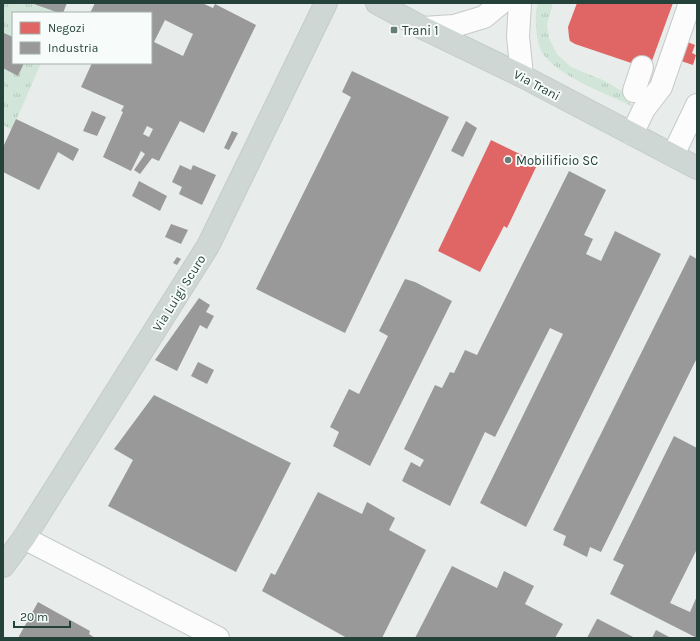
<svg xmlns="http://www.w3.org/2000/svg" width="700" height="641" font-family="Karla,sans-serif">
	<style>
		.grass { fill: url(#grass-tufts) }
		.shops { fill: #e06666 }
		.industry { fill: #999; fill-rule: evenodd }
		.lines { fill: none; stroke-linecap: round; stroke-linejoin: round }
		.minor-casing { stroke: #c5cac8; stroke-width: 24 }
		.major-casing { stroke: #c3ccc9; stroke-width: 24 }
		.minor { stroke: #fcfcfc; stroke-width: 22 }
		.major { stroke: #cfd7d5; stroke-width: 22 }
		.poi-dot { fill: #697e78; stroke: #f7fbf9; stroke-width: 1.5 }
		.labels { text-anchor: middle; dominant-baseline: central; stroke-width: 4; stroke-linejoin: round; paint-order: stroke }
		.poi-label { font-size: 13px; fill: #24423a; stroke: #f7fbf9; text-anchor: start }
		.street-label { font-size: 13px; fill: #24423a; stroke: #f7fbf9 }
	</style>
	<defs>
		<pattern id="grass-tufts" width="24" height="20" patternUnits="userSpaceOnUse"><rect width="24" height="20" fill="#d1e6d8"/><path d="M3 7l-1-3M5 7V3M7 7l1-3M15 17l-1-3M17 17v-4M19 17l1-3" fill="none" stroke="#b3c6ba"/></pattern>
	</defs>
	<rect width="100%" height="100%" fill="#e8edeb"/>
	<g class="grass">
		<polygon points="3,3 30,3 59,13 13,13 13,63 41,63 12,130 3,125"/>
		<path d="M538,3H553L547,24L549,38L557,54L571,67L605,81L623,92L632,106C606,94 560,77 543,54C538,47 537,36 536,28C536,19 535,11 538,3Z"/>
	</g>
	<g class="shops">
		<polygon points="577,3 673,3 649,69 575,44 570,41 569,37 568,27"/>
		<polygon points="685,41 695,45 692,53 696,55 693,65 678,60"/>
		<polygon points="491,140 538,163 507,228 504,226 480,272 438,251"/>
	</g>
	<g class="industry">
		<polygon points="31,3 67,3 63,13 59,13"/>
		<path d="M95,3H202L213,8L215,4L256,25L204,133L180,121L159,161L152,158L140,174L134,170L145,154L141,151L131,171L103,157L123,112L121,111L124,106L81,87L92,63H151V13H90ZM165,20L193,34L183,56L154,42ZM147,126L153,129L149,137L143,134Z"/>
		<polygon points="4,33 13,37 13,63 24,63 18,76 3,68"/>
		<polygon points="352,71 449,117 345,333 256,289 351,97 342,92"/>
		<polygon points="92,111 106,117 97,136 83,131"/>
		<polygon points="16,119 79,149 73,161 58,152 39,190 3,172 3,144 4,145"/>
		<polygon points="466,121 477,128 463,157 451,151"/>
		<polygon points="232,131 238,133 229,150 224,148"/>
		<polygon points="180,165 191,170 193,165 216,175 202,205 179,194 182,187 172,182"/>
		<polygon points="569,171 606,190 584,235 593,239 586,254 601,261 615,231 661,254 526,527 480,503 563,334 550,328 495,437 485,432 450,506 402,481 411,462 420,467 424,460 404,449 435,385 442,388 450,372 454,373 465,350 477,355"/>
		<polygon points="139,181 167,196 160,211 132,196"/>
		<polygon points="171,224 188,230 181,244 165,237"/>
		<polygon points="690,255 697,259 697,358 601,552 590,547 587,557 563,545 566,536 553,530"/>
		<polygon points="177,257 181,259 177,265 173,263"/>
		<polygon points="405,279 415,282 452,301 370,466 333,446 339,432 330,427 349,389 359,394 388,336 379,331"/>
		<polygon points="199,298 210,305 206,312 214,316 207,329 200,325 177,371 155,360"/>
		<polygon points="198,362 214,370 207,384 191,376"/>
		<polygon points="154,395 291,463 236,572 108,506 133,460 114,449"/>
		<polygon points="674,436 697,448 697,549 670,603 690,612 697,596 697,638 610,594 624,565 613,560"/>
		<polygon points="318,492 362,514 367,502 395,518 389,530 426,550 382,638 347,638 262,591 271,573 275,575"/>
		<polygon points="452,566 497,588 504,571 534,586 525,604 563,624 555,638 415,638"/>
		<polygon points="38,602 90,631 89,634 95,638 18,638"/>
		<polygon points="597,619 598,619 635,638 587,638"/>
		<polygon points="656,630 671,638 652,638"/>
	</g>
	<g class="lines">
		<g class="minor-casing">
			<g id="minor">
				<polyline points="520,3 518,36 522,76"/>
				<polyline points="423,28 454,26 484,17 501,3"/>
				<polyline points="634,91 642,67"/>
				<polyline points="632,134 644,109 661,87 690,3"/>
				<polyline points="673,155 697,105"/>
				<polyline points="24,538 218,638"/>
			</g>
		</g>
		<g class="major-casing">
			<g id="major">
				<polyline points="377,3 423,28 522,76 697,168"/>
				<polyline points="3,566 24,538 208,246 326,3"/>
			</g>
		</g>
		<use href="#minor" class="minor"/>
		<use href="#major" class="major"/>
	</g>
	<g class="poi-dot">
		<rect x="390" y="26" width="8" height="8" rx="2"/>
		<circle cx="508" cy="160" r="4"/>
	</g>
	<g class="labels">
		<g class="poi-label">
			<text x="402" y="30">Trani 1</text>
			<text x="516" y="160">Mobilificio SC</text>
		</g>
		<g class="street-label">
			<text transform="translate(537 85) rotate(28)">Via Trani</text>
			<text transform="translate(179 293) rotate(-58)">Via Luigi Scuro</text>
		</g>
	</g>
	<rect width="700" height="641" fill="none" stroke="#24423a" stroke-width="8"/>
	<rect x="12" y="12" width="140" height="52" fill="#f7fbf9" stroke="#a3b1ad"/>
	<rect x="20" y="22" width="20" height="12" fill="#e06666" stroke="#a3b1ad"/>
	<text x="48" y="32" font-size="12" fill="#24423a">Negozi</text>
	<rect x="20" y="42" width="20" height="12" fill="#999999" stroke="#a3b1ad"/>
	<text x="48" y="52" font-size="12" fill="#24423a">Industria</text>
	<path d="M14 621v6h56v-6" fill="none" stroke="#24423a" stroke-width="2"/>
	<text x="20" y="621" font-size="12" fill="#24423a" stroke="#f7fbf9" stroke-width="3" paint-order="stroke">20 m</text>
</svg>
